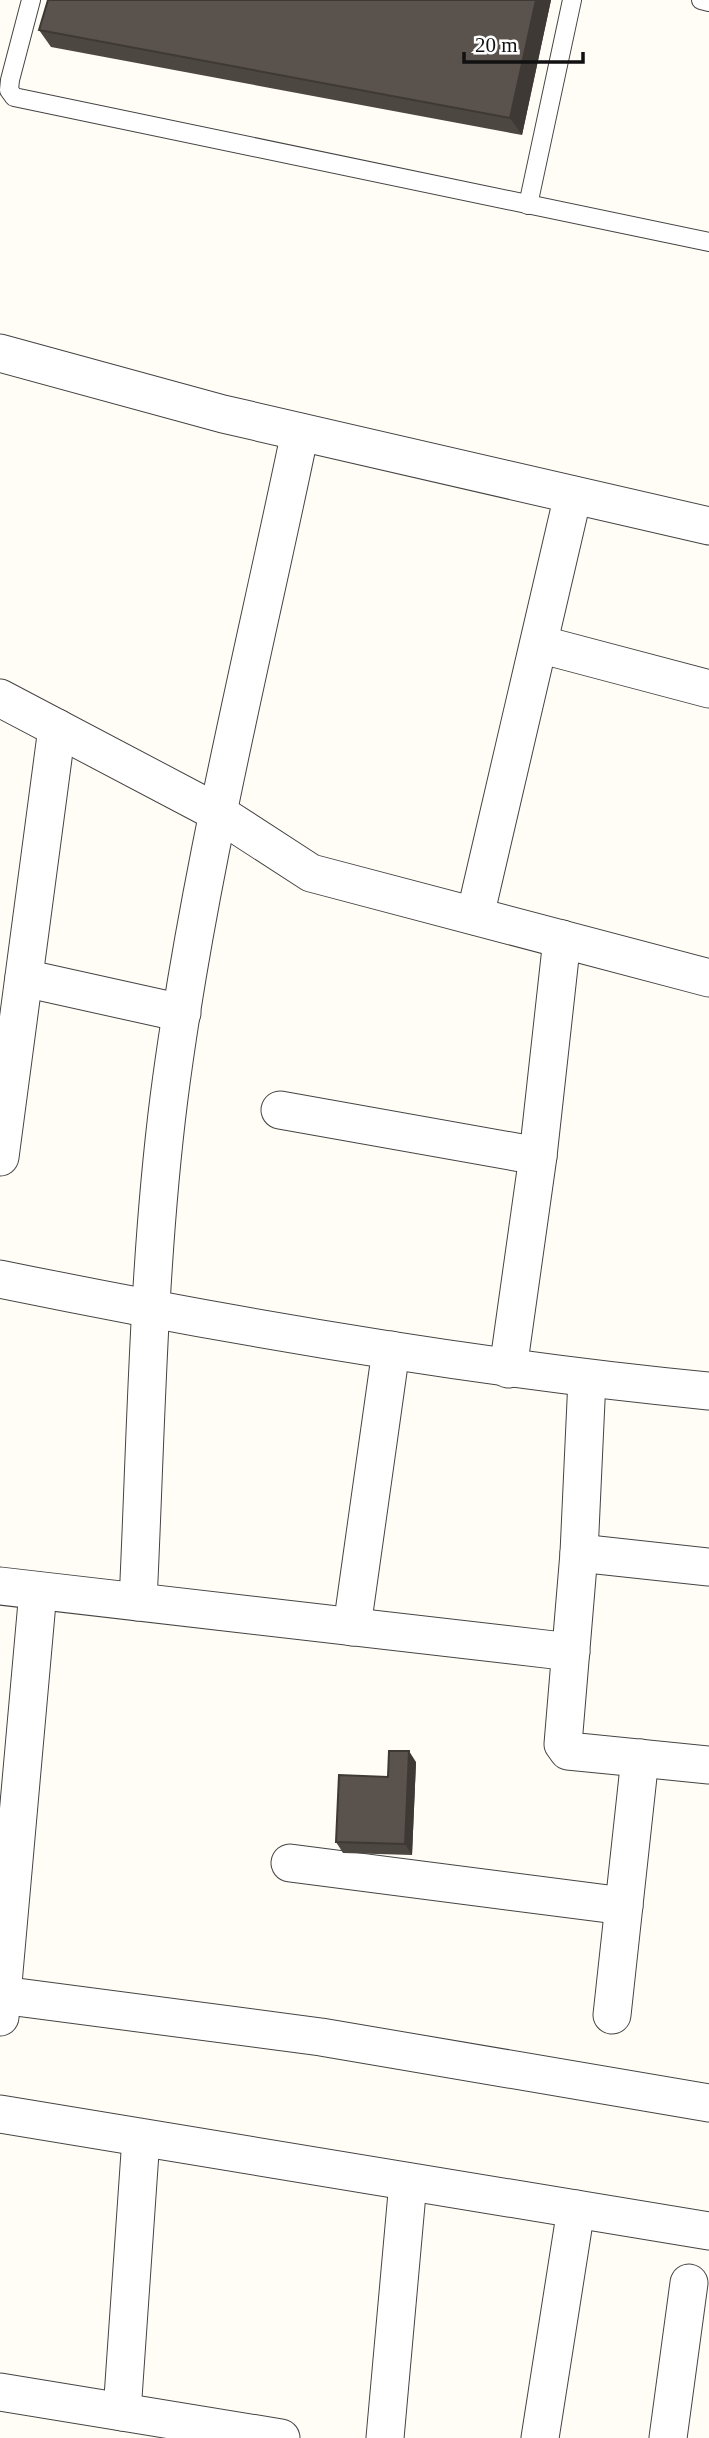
<svg xmlns="http://www.w3.org/2000/svg" width="709" height="2438" font-family="Georgia,serif">
	<style>
		.lines { fill: none; stroke-linecap: round; stroke-linejoin: round }
		.service-casing { stroke: #444; stroke-width: 20 }
		.minor-casing { stroke: #444; stroke-width: 39 }
		.service { stroke: #fff; stroke-width: 18 }
		.minor { stroke: #fff; stroke-width: 37 }
		.wall { fill: #4d4742 }
		.shaded-wall { fill: #3f3936 }
		.building { fill: #5a524d; stroke: #3f3936; stroke-width: 2 }
	</style>
	<rect width="100%" height="100%" fill="#fffdf5"/>
	<g class="lines">
		<g class="service-casing">
			<g id="service">
				<polyline points="31,0 10,80 9,90 14,97 709,242"/>
				<polyline points="701,0 709,2"/>
				<polyline points="528,205 572,0"/>
			</g>
		</g>
		<g class="minor-casing">
			<g id="minor">
				<polyline points="0,353 223,414 709,526"/>
				<polyline points="539,644 709,689"/>
				<polyline points="0,698 220,814 311,873 709,978"/>
				<polyline points="475,916 573,495"/>
				<polyline points="24,978 182,1013"/>
				<polyline points="280,1110 538,1156"/>
				<polyline points="0,1157 57,728"/>
				<path d="M0,1279C234,1327 471,1368 709,1391"/>
				<polyline points="508,1369 538,1156 562,939"/>
				<polyline points="587,1379 579,1553 563,1744 568,1751 709,1765"/>
				<polyline points="579,1553 709,1567"/>
				<polyline points="0,1586 571,1652"/>
				<path d="M138,1602C146,1435 148,1264 169,1098C198,874 254,653 300,432"/>
				<polyline points="352,1627 391,1350"/>
				<polyline points="290,1863 624,1906"/>
				<polyline points="2,1995 321,2037 709,2103"/>
				<polyline points="612,2015 640,1758"/>
				<polyline points="0,2017 38,1591"/>
				<polyline points="0,2114 709,2231"/>
				<polyline points="0,2392 281,2438"/>
				<polyline points="122,2412 141,2138"/>
				<polyline points="385,2438 408,2182"/>
				<polyline points="540,2438 576,2209"/>
				<polyline points="668,2438 689,2283"/>
			</g>
		</g>
		<use href="#service" class="service"/>
		<use href="#minor" class="minor"/>
	</g>
	<g class="wall">
		<polygon points="551,0 522,135 51,47 39,30"/>
		<polygon points="416,1762 412,1855 343,1853 336,1842"/>
	</g>
	<g class="shaded-wall">
		<polygon points="536,0 551,0 522,135 510,118"/>
		<polygon points="409,1751 416,1762 412,1855 405,1844"/>
	</g>
	<g class="building">
		<polygon points="48,0 536,0 510,118 39,30"/>
		<polygon points="389,1751 409,1751 405,1844 336,1842 339,1775 388,1777"/>
	</g>
	<path d="M464 52v10h119v-10" fill="none" stroke="#111111" stroke-width="3.5"/>
	<text x="475" y="52" font-size="21" fill="#111111" stroke="#ffffff" stroke-width="5" paint-order="stroke">20 m</text>
</svg>
